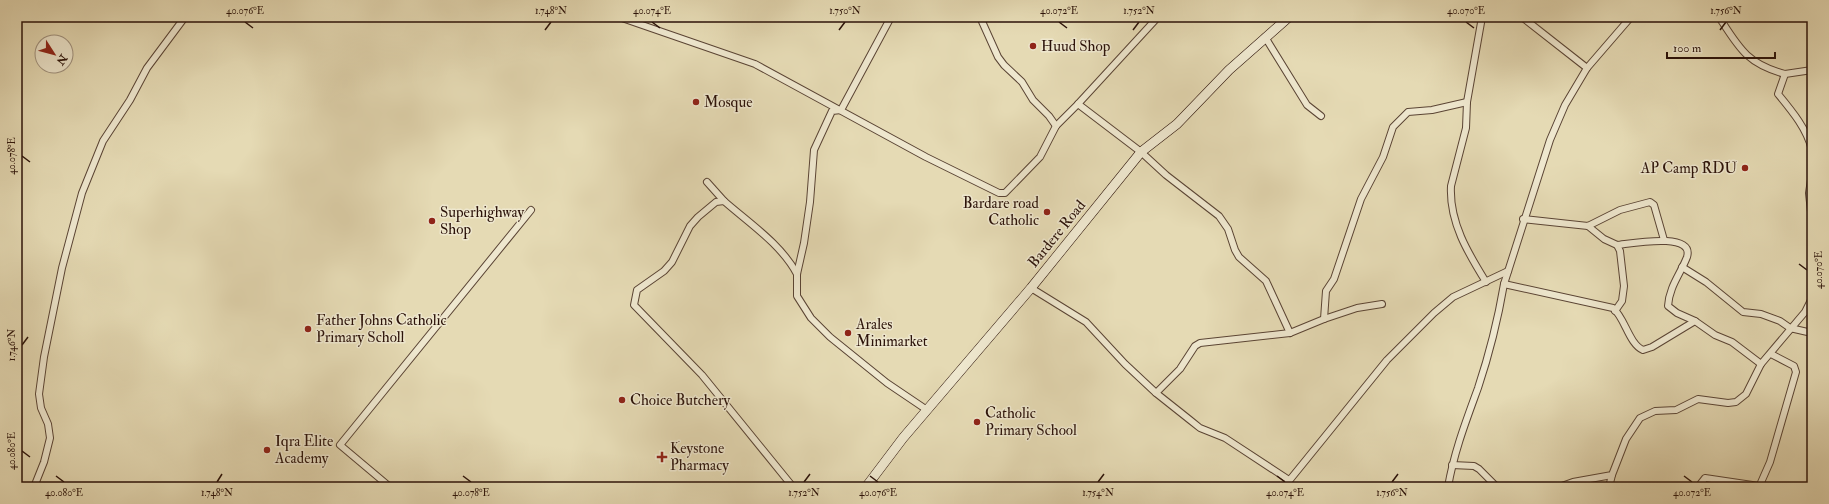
<svg xmlns="http://www.w3.org/2000/svg" width="1829" height="504" font-family="'IM FELL Double Pica',serif">
	<style>
		.lines { fill: none; stroke-linecap: round; stroke-linejoin: round }
		.street-casing { stroke: #5a4434; stroke-width: 8 }
		.secondary-casing { stroke: #2b1209; stroke-width: 10 }
		.street { stroke: #eee7ce; stroke-width: 6 }
		.secondary { stroke: #eee7ce; stroke-width: 9 }
		.ticks { fill: none; stroke: #2b1209; stroke-width: 1.5 }
		.poi-dot { fill: #8f2418; stroke: #eee7ce; stroke-width: 1.5 }
		.labels { text-anchor: middle; dominant-baseline: central; stroke-width: 3; stroke-linejoin: round; paint-order: stroke }
		.poi-label { font-size: 15px; fill: #2b1209; stroke: #eee7ce; text-anchor: start }
		.street-label { font-size: 15px; fill: #2b1209; stroke: #eee7ce }
		.neatline { fill: none; stroke: #2b1209; stroke-width: 1.5 }
		.ticks-label { font-size: 10px; text-anchor: middle; fill: #2b1209 }
	</style>
	<rect width="100%" height="100%" fill="#e5dab4"/>
	<filter id="stains"><feTurbulence type="fractalNoise" baseFrequency=".005" numOctaves="4"/><feColorMatrix values="0 0 0 0 .2 0 0 0 0 .09 0 0 0 0 .02 0 0 0 .5 -.17"/></filter>
	<radialGradient id="worn" r=".72"><stop offset=".6" stop-color="#630" stop-opacity="0"/><stop offset="1" stop-color="#630" stop-opacity=".3"/></radialGradient>
	<g class="lines">
		<g class="street-casing">
			<g id="street">
				<polyline points="619,17 755,64 926,157 999,193 1005,193 1040,157 1056,126 1078,104 1158,17"/>
				<polyline points="980,17 998,57 1004,65 1022,82 1033,100 1049,116 1056,126"/>
				<path d="M1482,17L1467,102L1466,128L1451,186C1449,222 1468,253 1486,282"/>
				<polyline points="1522,17 1587,68"/>
				<path d="M1719,17C1739,48 1747,64 1785,74"/>
				<polyline points="1265,37 1307,105 1321,116"/>
				<path d="M1812,70L1785,74L1778,94C1792,111 1807,129 1812,150"/>
				<polyline points="1078,104 1141,152 1166,175 1219,216 1228,229 1235,250 1239,257 1266,281 1290,333"/>
				<polyline points="841,110 832,111 814,150 810,202 804,243 797,274 797,296 811,318 830,337 887,383 927,410"/>
				<polyline points="841,110 891,17"/>
				<polyline points="1812,173 1809,193 1812,221"/>
				<polyline points="707,182 724,201"/>
				<polyline points="1523,219 1588,226 1620,210 1650,202 1654,205 1664,240"/>
				<polyline points="1588,226 1604,239 1617,245 1620,251 1624,286 1622,301 1615,311"/>
				<path d="M1617,245C1629,244 1695,231 1687,257C1681,273 1669,287 1668,306L1677,313L1695,321"/>
				<polyline points="1682,267 1706,282 1743,312 1761,314 1780,321 1790,328 1812,333"/>
				<path d="M1504,284L1613,308C1625,318 1629,344 1643,350L1652,347L1695,321L1715,335L1732,342L1761,364"/>
				<polyline points="1031,288 1086,322 1125,364 1156,393 1190,420 1200,428 1225,438 1289,480"/>
				<polyline points="1324,319 1326,291 1334,279 1361,199 1383,157 1393,127 1408,112 1432,110 1467,102"/>
				<polyline points="1156,393 1180,369 1195,346 1200,343 1290,333 1324,319 1357,308 1382,304"/>
				<polyline points="1452,465 1474,466 1479,469 1497,487"/>
				<polyline points="34,487 44,462 50,438 48,424 41,408 39,394 44,357 62,268 82,193 103,141 130,100 147,68 185,17"/>
				<polyline points="390,487 340,445 531,210"/>
				<path d="M793,487L702,375L634,305L637,290L664,271L672,262L690,226L698,217L716,202L724,201C749,223 781,244 797,274"/>
				<polyline points="1284,487 1387,360 1434,313 1453,297 1508,271"/>
				<path d="M1448,487C1454,452 1466,421 1478,388C1489,355 1498,319 1504,284L1550,140L1565,105L1587,68L1631,17"/>
				<polyline points="1559,487 1573,482 1612,475 1626,439 1640,418 1655,411 1676,410 1698,399 1728,403 1736,402 1746,394 1761,364 1805,312 1812,298"/>
				<polyline points="1609,487 1612,475"/>
				<polyline points="1698,487 1705,478 1759,486"/>
				<polyline points="1759,487 1770,462 1796,372 1794,366 1771,354"/>
			</g>
		</g>
		<g class="secondary-casing">
			<polyline id="secondary" points="866,487 903,438 1031,288 1141,152 1177,124 1229,70 1289,17"/>
		</g>
		<use href="#street" class="street"/>
		<use href="#secondary" class="secondary"/>
	</g>
	<path class="ticks" d="M245,22L253,28M652,22L660,28M1059,22L1067,28M1466,22L1474,28M545,30L551,22M839,30L845,22M1133,30L1139,22M1720,30L1726,22M22,156L30,162M1799,264L1807,270M22,345L28,337M22,451L30,457M56,476L64,482M463,476L471,482M870,476L878,482M1277,476L1285,482M1684,476L1692,482M217,482L222,474M804,482L810,474M1098,482L1104,474M1392,482L1398,474"/>
	<g class="poi-dot">
		<circle cx="1033" cy="46" r="4"/>
		<circle cx="696" cy="102" r="4"/>
		<circle cx="1745" cy="168" r="4"/>
		<circle cx="1047" cy="212" r="4"/>
		<circle cx="432" cy="221" r="4"/>
		<circle cx="308" cy="329" r="4"/>
		<circle cx="848" cy="333" r="4"/>
		<circle cx="622" cy="400" r="4"/>
		<circle cx="977" cy="422" r="4"/>
		<circle cx="267" cy="450" r="4"/>
		<path d="M660 451h4v4h4v4h-4v4h-4v-4h-4v-4h4z"/>
	</g>
	<g class="labels">
		<g class="poi-label">
			<text x="1041" y="46">Huud Shop</text>
			<text x="704" y="102">Mosque</text>
			<text x="1737" y="168" text-anchor="end">AP Camp RDU</text>
			<text x="1039" y="203" text-anchor="end">Bardare road<tspan x="1039" dy="17">Catholic</tspan></text>
			<text x="440" y="212">Superhighway<tspan x="440" dy="17">Shop</tspan></text>
			<text x="316" y="320">Father Johns Catholic<tspan x="316" dy="17">Primary Scholl</tspan></text>
			<text x="856" y="324">Arales<tspan x="856" dy="17">Minimarket</tspan></text>
			<text x="630" y="400">Choice Butchery</text>
			<text x="985" y="413">Catholic<tspan x="985" dy="17">Primary School</tspan></text>
			<text x="275" y="441">Iqra Elite<tspan x="275" dy="17">Academy</tspan></text>
			<text x="670" y="448">Keystone<tspan x="670" dy="17">Pharmacy</tspan></text>
		</g>
		<g class="street-label">
			<text transform="translate(1057 234) rotate(-51)">Bardere Road</text>
		</g>
	</g>
	<rect width="1829" height="504" fill="none" stroke="#e5dab4" stroke-width="44"/>
	<g transform="translate(54 54) rotate(126)"><circle r="19" fill="#eee7ce" stroke="#a0927f"/>
	<path d="M0-3L7 15L0 10L-7 15Z" fill="#8f2418"/>
	<text y="-6" font-size="11" font-weight="bold" text-anchor="middle" fill="#2b1209">N</text>
	</g>
	<path d="M1667 52v6h108v-6" fill="none" stroke="#2b1209" stroke-width="2"/>
	<text x="1673" y="52" font-size="12" fill="#2b1209" stroke="#eee7ce" stroke-width="3" paint-order="stroke">100 m</text>
	<rect x="22" y="22" width="1785" height="460" class="neatline"/>
	<g class="ticks-label">
		<text x="245" y="14">40.076°E</text>
		<text x="551" y="14">1.748°N</text>
		<text x="652" y="14">40.074°E</text>
		<text x="845" y="14">1.750°N</text>
		<text x="1059" y="14">40.072°E</text>
		<text x="1139" y="14">1.752°N</text>
		<text x="1466" y="14">40.070°E</text>
		<text x="1726" y="14">1.756°N</text>
		<text transform="translate(11 156) rotate(-90)" y="4">40.078°E</text>
		<text transform="translate(1818 270) rotate(-90)" y="4">40.070°E</text>
		<text transform="translate(11 345) rotate(-90)" y="4">1.746°N</text>
		<text transform="translate(11 451) rotate(-90)" y="4">40.080°E</text>
		<text x="64" y="496">40.080°E</text>
		<text x="217" y="496">1.748°N</text>
		<text x="471" y="496">40.078°E</text>
		<text x="804" y="496">1.752°N</text>
		<text x="878" y="496">40.076°E</text>
		<text x="1098" y="496">1.754°N</text>
		<text x="1285" y="496">40.074°E</text>
		<text x="1392" y="496">1.756°N</text>
		<text x="1692" y="496">40.072°E</text>
	</g>
	<rect width="100%" height="100%" filter="url(#stains)"/>
	<rect width="100%" height="100%" fill="url(#worn)"/>
</svg>
